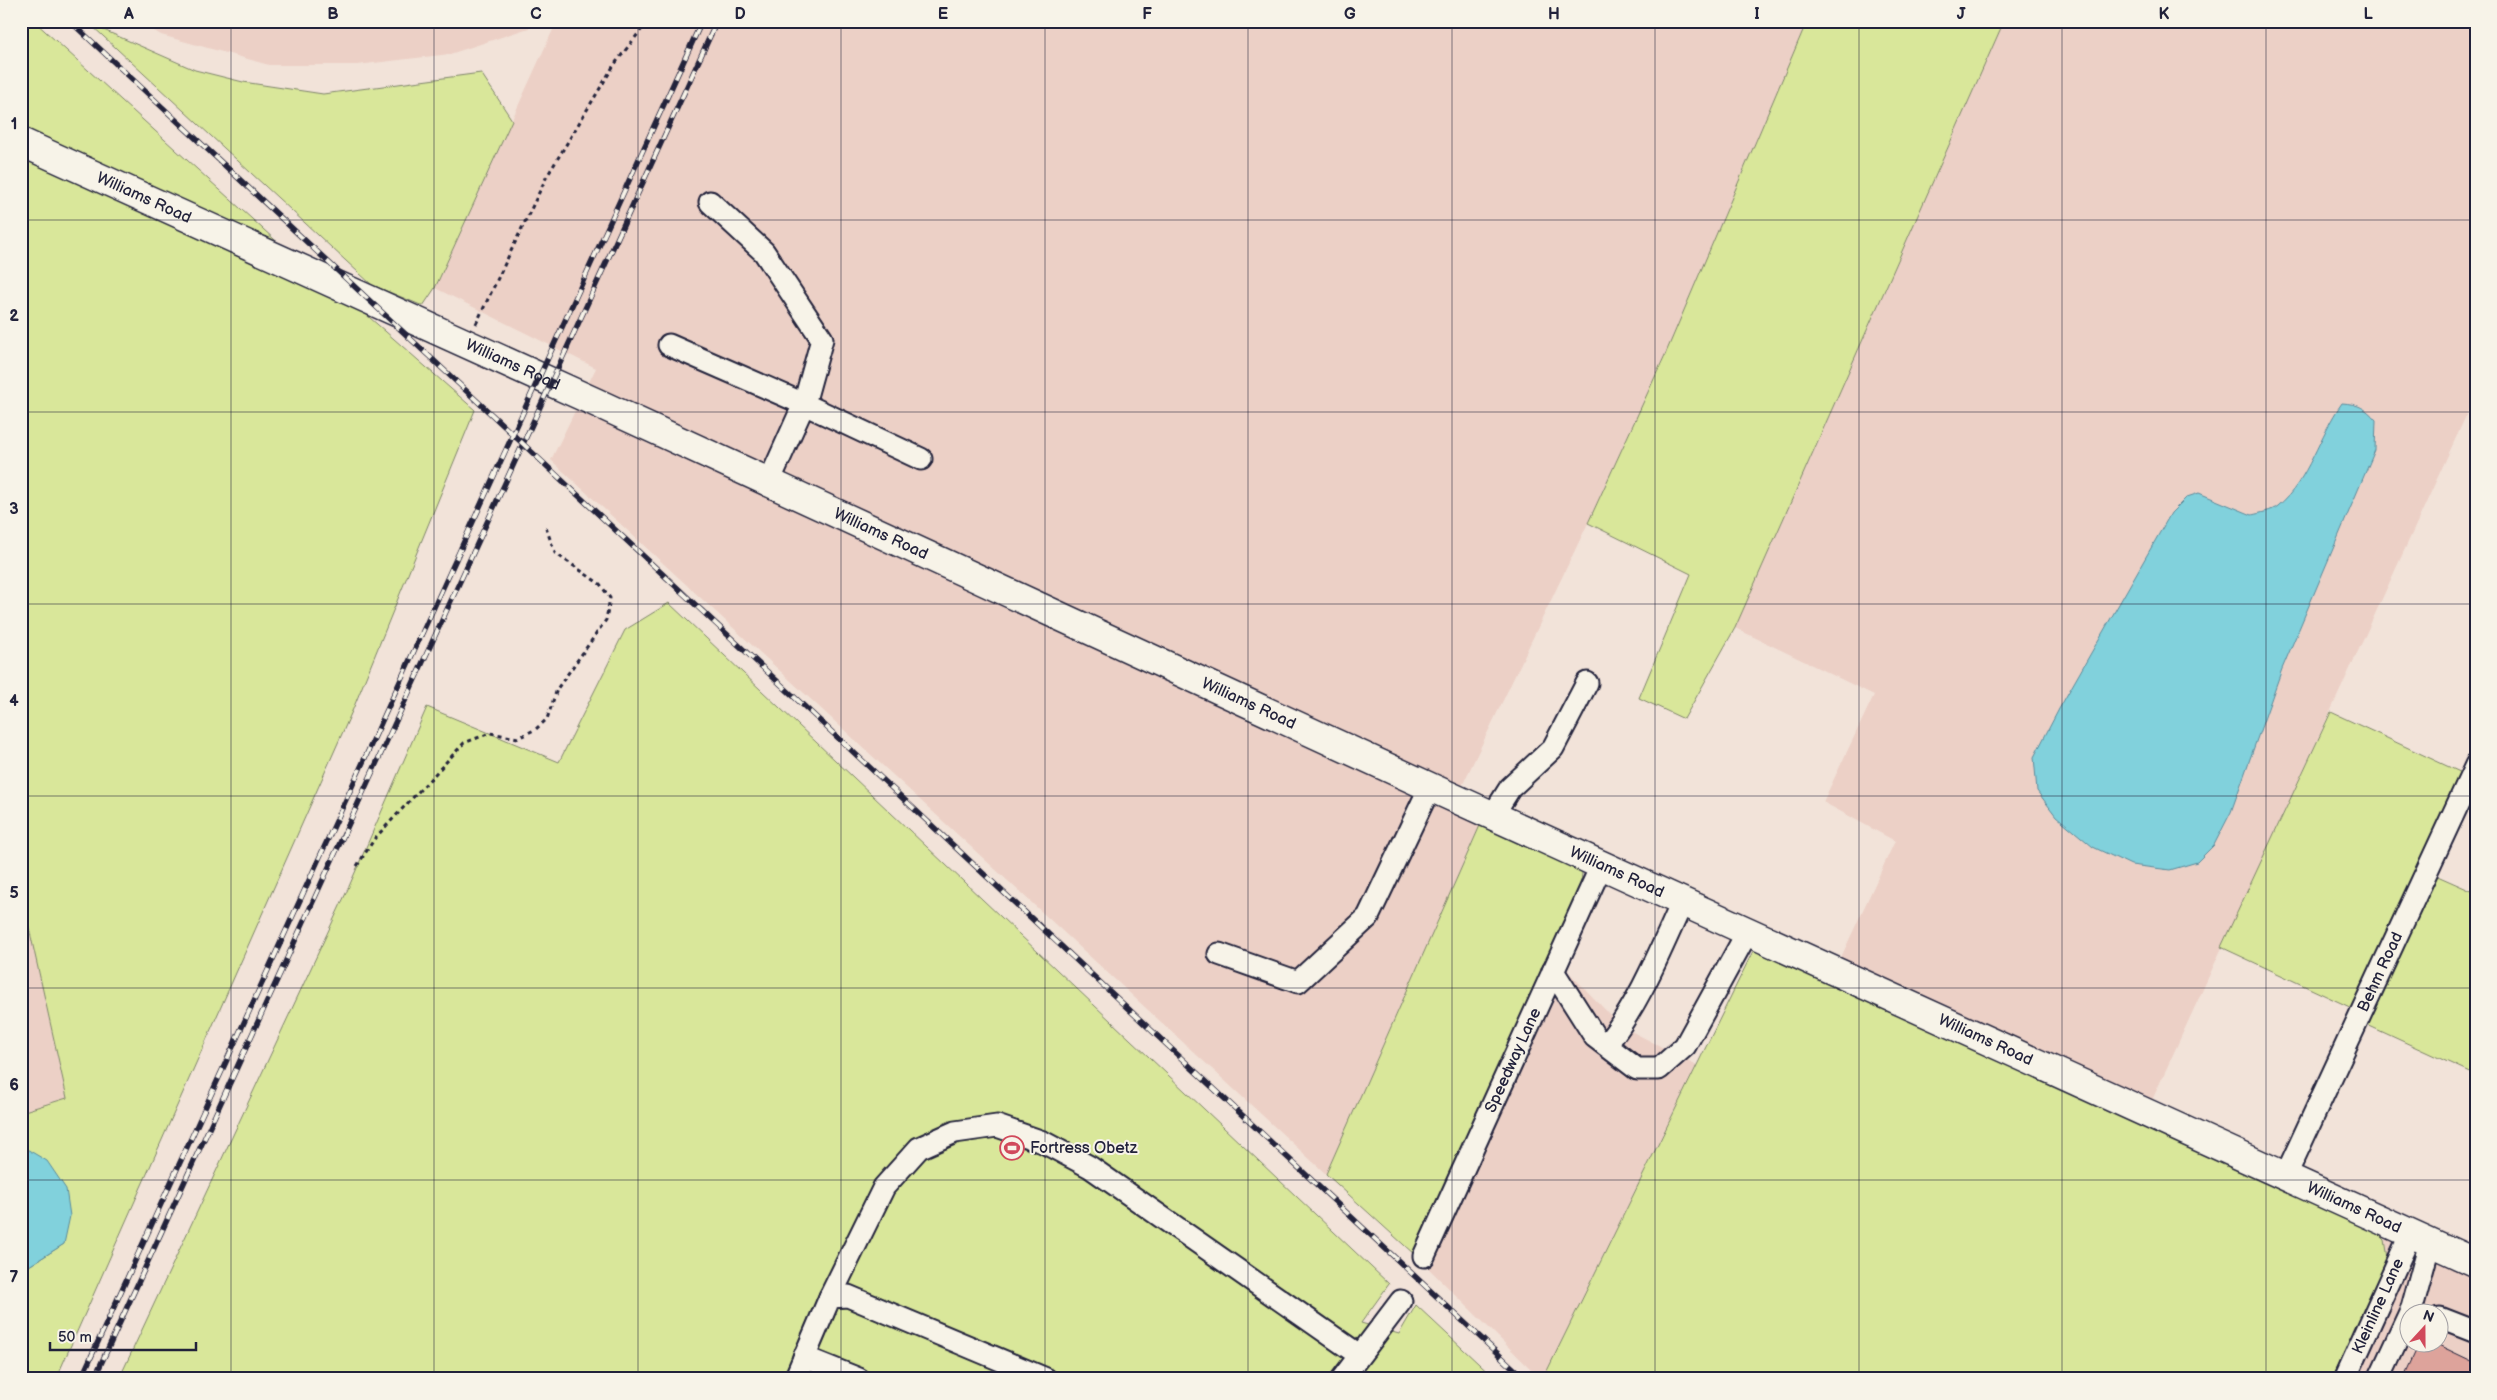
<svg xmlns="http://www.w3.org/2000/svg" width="2497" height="1400" font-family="'Balsamiq Sans',sans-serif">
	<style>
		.built { fill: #ecd0c6; fill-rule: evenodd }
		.green { fill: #d9e79a; stroke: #7e846a }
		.water { fill: #81d1dc; stroke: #5b8b9c }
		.building { fill: #dda39b; stroke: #22223b; filter: url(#shadow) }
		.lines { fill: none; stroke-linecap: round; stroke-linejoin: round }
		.minor-casing { stroke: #22223b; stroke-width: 25 }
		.major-casing { stroke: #22223b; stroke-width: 31 }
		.path { stroke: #22223b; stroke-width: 3; stroke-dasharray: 4 4; stroke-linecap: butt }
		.minor { stroke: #f7f3e8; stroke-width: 21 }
		.major { stroke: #f7f3e8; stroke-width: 28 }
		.rail-casing { stroke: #22223b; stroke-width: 5.5 }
		.rail { stroke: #f7f3e8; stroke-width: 4; stroke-dasharray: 11; stroke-linecap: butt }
		.grid { fill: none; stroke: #22223b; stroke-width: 1; stroke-opacity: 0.55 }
		.labels { text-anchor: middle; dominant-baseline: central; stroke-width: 4; stroke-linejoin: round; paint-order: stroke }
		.street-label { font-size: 16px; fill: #22223b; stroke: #f7f3e8 }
		.poi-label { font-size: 16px; fill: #22223b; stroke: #f7f3e8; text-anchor: start }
		.neatline { fill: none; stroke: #22223b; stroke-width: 2 }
		.grid-label { font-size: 16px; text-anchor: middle; font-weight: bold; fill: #22223b }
	</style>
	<defs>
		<filter id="shadow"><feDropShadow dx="5.5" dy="3" stdDeviation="0" flood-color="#0004"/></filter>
	</defs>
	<rect width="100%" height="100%" fill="#f2e3d9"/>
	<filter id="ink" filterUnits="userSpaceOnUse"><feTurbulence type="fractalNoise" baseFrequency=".02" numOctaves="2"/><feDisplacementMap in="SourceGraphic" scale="10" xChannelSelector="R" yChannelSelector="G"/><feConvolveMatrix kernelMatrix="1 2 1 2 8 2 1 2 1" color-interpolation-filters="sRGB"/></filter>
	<g filter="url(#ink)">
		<g class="built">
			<polygon points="138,21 550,21 450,54 357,65 269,65 161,35"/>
			<polygon points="557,21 1807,21 1665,355 1588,523 1462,786 1482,821 1326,1174 551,460 596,368 435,288"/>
			<polygon points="2004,21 2476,21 2476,394 2142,1122 1830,981 1895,841 1823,802 1874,695 1735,628"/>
			<polygon points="21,892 67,1098 21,1112"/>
			<polygon points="1550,953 1621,1026 1697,1065 1543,1379 1541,1379 1415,1255"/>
			<path d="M2399,1238L2476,1272V1379H2332L2388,1258L2385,1240ZM2410,1312H2440V1342H2410Z"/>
		</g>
		<g class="green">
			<polygon points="21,21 34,21 285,249 21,129"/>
			<polygon points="1807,21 2004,21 1735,628 1684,719 1639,698 1691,574 1588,523 1665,355"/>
			<polygon points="90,24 195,70 243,82 323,94 481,73 512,120 435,288 423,306 372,285"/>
			<polygon points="21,155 353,303 475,410 353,709 56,1379 21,1379 21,1271 64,1244 25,1148 21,1149 21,1112 67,1098 21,892"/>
			<polygon points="669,603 1389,1284 1361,1323 1399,1334 1416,1305 1495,1379 119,1379 347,891 427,707 559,762 625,630"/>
			<polygon points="2331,712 2462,773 2354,1009 2221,947"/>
			<polygon points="1482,821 1577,866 1582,873 1581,884 1415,1255 1326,1174"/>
			<polygon points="2433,874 2476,893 2476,1075 2363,1023"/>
			<polygon points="1755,947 2371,1226 2385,1240 2388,1258 2332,1379 1543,1379"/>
		</g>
		<g class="water">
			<path d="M2342,403C2358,404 2366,408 2376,420L2375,450L2282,669L2231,812L2214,845L2197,862L2170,870L2131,865L2093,847L2056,816L2037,791L2034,757L2059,709L2171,513L2187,497L2199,493L2252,515C2260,513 2272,511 2278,506C2309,480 2319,435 2342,403Z"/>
			<polygon points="25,1148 47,1161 66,1189 70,1216 64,1244 21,1271 21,1149"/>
		</g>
		<polygon class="building" points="2420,1342 2432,1342 2476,1363 2476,1379 2403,1379"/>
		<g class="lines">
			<g class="minor-casing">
				<g id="minor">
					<polyline points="710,202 764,252 822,339 804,404 921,459"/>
					<polyline points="669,345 804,404 769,482"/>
					<polyline points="1493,815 1510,788 1553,748 1587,683"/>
					<polyline points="1219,954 1298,982 1368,917 1430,787"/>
					<polyline points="1553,971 1595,1037 1637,1069 1659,1069 1685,1046 1748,931"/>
					<path d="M1606,1045C1640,1002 1660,951 1683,901"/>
					<path id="s1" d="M2285,1177L2476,765"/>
					<path id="s2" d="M1424,1256L1602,864"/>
					<polyline points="830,1297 884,1187 919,1148 955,1132 997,1126 1043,1142 1090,1167 1359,1355"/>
					<polyline points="2440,1318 2476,1332"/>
					<polyline points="804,1357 859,1379"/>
					<polyline points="795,1379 830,1297 848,1296 1046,1379"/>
					<polyline points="1342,1379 1401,1301"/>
					<path id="s3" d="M2345,1379L2411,1233"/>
					<polyline points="2379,1379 2412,1308 2430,1242"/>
				</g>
			</g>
			<g class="major-casing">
				<g id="major">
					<path id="s4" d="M21,142L595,402L1430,787L2476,1263"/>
				</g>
			</g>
			<g class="path">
				<polyline points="476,324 546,178 614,65 648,21"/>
				<polyline points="357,866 375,838 464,743 490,733 518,738 536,729 547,719 557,689 606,620 610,598 600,584 555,553 545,525"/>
			</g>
			<use href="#minor" class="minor"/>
			<use href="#major" class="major"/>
			<g class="rail-casing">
				<g id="rail">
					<polyline points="70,21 1525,1379"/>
					<polyline points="81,1379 702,21"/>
					<polyline points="94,1379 717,21"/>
				</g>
			</g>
			<use href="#rail" class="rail"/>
		</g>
	</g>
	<path class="grid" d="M231,21V1379M434,21V1379M638,21V1379M841,21V1379M1045,21V1379M1248,21V1379M1452,21V1379M1655,21V1379M1859,21V1379M2062,21V1379M2266,21V1379M21,220H2476M21,412H2476M21,604H2476M21,796H2476M21,988H2476M21,1180H2476"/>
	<defs>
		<g id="stadium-ring" transform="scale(1.25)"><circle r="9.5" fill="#f7f3e8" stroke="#d1495b" stroke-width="1.5"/><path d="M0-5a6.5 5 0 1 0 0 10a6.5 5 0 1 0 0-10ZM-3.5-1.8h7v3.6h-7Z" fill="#d1495b"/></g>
	</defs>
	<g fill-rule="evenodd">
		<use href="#stadium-ring" x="1012" y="1148"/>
	</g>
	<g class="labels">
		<g class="street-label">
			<text stroke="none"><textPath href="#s4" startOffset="135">Williams Road</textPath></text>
			<text stroke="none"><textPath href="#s4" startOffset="540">Williams Road</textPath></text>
			<text stroke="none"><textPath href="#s4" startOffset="945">Williams Road</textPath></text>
			<text stroke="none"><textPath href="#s4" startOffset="1350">Williams Road</textPath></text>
			<text stroke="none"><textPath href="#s4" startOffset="1755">Williams Road</textPath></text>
			<text stroke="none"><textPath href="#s1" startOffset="226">Behm Road</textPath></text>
			<text stroke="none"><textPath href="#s4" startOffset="2160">Williams Road</textPath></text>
			<text stroke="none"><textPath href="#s2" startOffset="215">Speedway Lane</textPath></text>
			<text stroke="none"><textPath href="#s4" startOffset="2565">Williams Road</textPath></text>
			<text stroke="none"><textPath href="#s3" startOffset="80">Kleinline Lane</textPath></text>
		</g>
		<g class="poi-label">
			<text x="1030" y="1148">Fortress Obetz</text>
		</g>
	</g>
	<rect width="2497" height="1400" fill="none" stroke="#f7f3e8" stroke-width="55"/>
	<g transform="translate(2424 1328) rotate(21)"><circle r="24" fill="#f7f3e8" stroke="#a29fa3"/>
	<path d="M0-4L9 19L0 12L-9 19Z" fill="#d1495b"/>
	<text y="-8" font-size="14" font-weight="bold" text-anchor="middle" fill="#22223b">N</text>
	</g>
	<path d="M50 1342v8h146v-8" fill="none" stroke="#22223b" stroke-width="2.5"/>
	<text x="58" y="1342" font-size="15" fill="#22223b" stroke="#f7f3e8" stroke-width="4" paint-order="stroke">50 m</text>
	<rect x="28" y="28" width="2442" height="1344" class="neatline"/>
	<g class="grid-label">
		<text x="129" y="19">A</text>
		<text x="333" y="19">B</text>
		<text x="536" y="19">C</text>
		<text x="740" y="19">D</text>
		<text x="943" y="19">E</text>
		<text x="1147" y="19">F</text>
		<text x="1350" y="19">G</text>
		<text x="1554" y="19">H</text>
		<text x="1757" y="19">I</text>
		<text x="1961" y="19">J</text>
		<text x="2164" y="19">K</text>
		<text x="2368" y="19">L</text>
		<text x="14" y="129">1</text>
		<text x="14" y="321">2</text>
		<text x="14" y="514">3</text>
		<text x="14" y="706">4</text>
		<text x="14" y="898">5</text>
		<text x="14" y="1090">6</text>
		<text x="14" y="1282">7</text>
	</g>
</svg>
